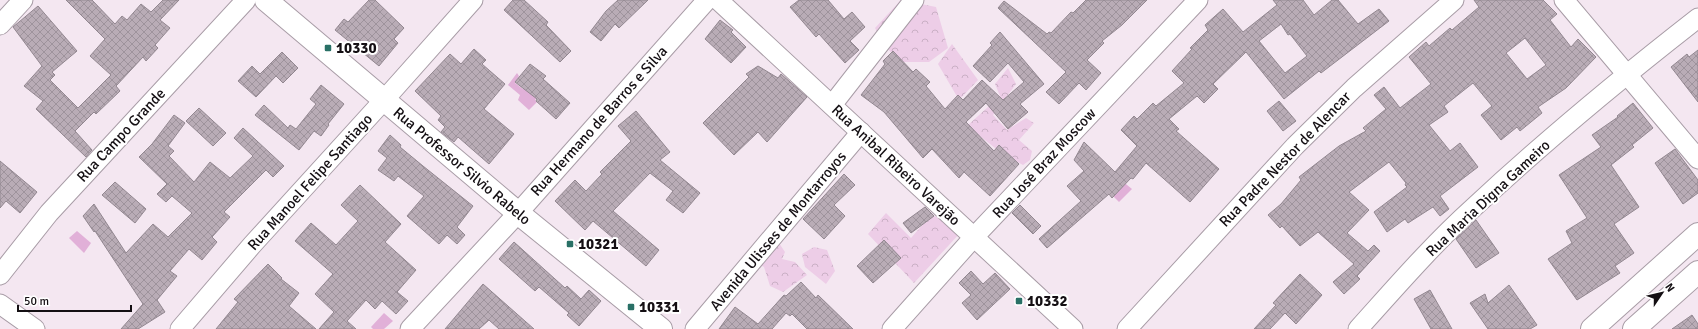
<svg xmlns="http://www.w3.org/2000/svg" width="1698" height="329" font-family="Signika,sans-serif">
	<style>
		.forest { fill: url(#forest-crowns) }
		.water { fill: #e1b0d8 }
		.building { fill: url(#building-cross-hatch); stroke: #928790; fill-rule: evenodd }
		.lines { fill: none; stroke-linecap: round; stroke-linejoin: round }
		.minor-casing { stroke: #a89ca6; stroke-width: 21 }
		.major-casing { stroke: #a89ca6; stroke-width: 24 }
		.minor { stroke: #fff; stroke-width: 19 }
		.major { stroke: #fff; stroke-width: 22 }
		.poi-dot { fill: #297066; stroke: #fff; stroke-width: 1.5 }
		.labels { text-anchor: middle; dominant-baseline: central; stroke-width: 4; stroke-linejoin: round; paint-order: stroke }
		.poi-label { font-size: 15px; font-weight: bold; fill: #140f13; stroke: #fff; text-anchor: start }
		.street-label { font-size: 15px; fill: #140f13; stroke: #fff }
	</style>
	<defs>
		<pattern id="forest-crowns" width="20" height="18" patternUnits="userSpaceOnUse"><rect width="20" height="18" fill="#edcde7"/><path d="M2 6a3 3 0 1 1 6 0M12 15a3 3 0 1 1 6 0" fill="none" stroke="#caafc5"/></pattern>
		<pattern id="building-cross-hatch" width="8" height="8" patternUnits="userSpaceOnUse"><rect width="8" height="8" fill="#b9acb6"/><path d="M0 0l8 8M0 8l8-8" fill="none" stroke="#9e939c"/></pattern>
	</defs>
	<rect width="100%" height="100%" fill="#f4e7f1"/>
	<g class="forest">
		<polygon points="901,0 936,7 948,48 929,62 899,62 888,49 875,28"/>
		<polygon points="952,44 978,80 959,100 938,64"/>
		<polygon points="1008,68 1016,84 993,115 1007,130 1026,118 1034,123 1019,140 1032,151 1030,160 1023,165 1004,155 967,126 1000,96 995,84"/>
		<polygon points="886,213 911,238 930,216 943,217 961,232 914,283 868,234"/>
		<polygon points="779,243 785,252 782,259 795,262 807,275 783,292 770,286 764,267 745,256"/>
		<polygon points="814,247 827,250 835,271 826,284 805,267 802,254"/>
	</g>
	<g class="water">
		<polygon points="517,73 519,76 515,83 523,89 527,83 539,95 535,100 537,102 529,110 518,100 520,95 508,85"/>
		<polygon points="1121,180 1132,189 1119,202 1113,196"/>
		<polygon points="77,231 91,243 84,253 69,238"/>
		<polygon points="384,313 393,321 384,329 373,329 371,327"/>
	</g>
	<g class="building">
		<polygon points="66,0 92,0 115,24 122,16 127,20 141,4 151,12 163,0 179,0 160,20 170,28 155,45 158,48 146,61 143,57 116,86 120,91 96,114 94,112 75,131 92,150 86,157 36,109 43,101 24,86 42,66 13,27 38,6 77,51 52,72 55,75 50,80 78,108 111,75 90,56 105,39"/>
		<polygon points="369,0 375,0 404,28 394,39 398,43 379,66 335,30 344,19 348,22"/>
		<polygon points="513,0 524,0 548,22 546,25 571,51 560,62 504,10"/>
		<polygon points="618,0 648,0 619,28 615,24 601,41 590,32 606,11"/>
		<polygon points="799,0 828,0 844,19 852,12 865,27 850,41 859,50 845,63 819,34 816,37 790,7"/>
		<polygon points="1086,0 1147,0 1122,25 1102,41 1104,43 1087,60 1101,73 1086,90 1079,83 1059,104 1046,92 1066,72 998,8 1004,1 1047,34 1049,32 1051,33 1071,12 1073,13"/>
		<path d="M1273,0H1303L1314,15L1332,0H1338L1358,24L1379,9L1389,21L1321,73L1319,71L1284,99L1246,52L1213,84L1218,89L1204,103L1197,96L1169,119L1179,129L1176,131L1219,169L1190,202L1146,163L1133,179L1131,178L1112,198L1109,194L1047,248L1039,239L1081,201L1067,186L1084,171L1074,160L1084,142L1115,172L1137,146L1121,130L1134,116L1137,119L1153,103L1156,106L1184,83L1172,71L1192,49L1190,48L1208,30L1205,25L1223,9L1243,32L1277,5ZM1281,24L1288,35L1290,34L1307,56L1285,73L1259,41Z"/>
		<path d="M1474,0H1543L1557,14L1550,20L1571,47L1578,39L1596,57L1566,88L1538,107L1542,113L1520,131L1517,127L1501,140L1481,115L1492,106L1473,83L1444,106L1448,112L1429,125L1450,151L1460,143L1478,167L1440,196L1449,209L1440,216L1433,207L1408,223L1405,219L1387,232L1374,212L1407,187L1405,185L1406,183L1389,162L1349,192L1369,210L1347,233L1368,251L1374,245L1380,251L1357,276L1360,279L1344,294L1333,282L1354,264L1318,232L1300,246L1282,226L1280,228L1268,215L1281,204L1301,180L1299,177L1339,146L1366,131L1363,128L1386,109L1374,95L1384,87L1400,108L1431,84L1409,57L1426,42L1429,46L1450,28L1452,30L1479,7ZM1525,38L1546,65L1527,79L1506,53Z"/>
		<polygon points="720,20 733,30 731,32 746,47 731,63 705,39"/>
		<polygon points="1000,32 1044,84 1020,104 1028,112 1008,129 986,103 966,122 994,151 999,145 1019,164 990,196 964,172 959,178 932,149 923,158 884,112 861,95 885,64 883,61 893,51 913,72 916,69 930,82 926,86 945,109 958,95 963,100 982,80 1003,100 1024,82 1008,63 990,82 973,66 992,45 990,43"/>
		<polygon points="474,49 486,60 482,64 505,84 484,109 514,134 489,164 458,137 454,142 441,132 445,127 438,120 441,116 415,91 450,54 461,64"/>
		<polygon points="1698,50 1698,102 1671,67 1687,54 1689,57"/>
		<polygon points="282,52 298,68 283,83 276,76 256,97 238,81 252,66 260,74"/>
		<polygon points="530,64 546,76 543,79 570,103 556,119 536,101 537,99 515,82"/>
		<polygon points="758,66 778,78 781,74 807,97 767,142 758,132 734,155 703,123 749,77 746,74"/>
		<polygon points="321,85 344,104 328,124 329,125 321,136 314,131 299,150 255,115 264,105 288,128 290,125 296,129 316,104 310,99"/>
		<polygon points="1279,101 1296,121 1283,131 1267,111"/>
		<polygon points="1633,103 1653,128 1632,145 1634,147 1611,165 1639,207 1614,224 1634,253 1615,266 1620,273 1577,300 1548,259 1572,243 1566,231 1587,218 1559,175 1601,147 1592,135 1618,117 1617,116"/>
		<polygon points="199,108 226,133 213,146 186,121"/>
		<polygon points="636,111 670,152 660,160 700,193 683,213 666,200 673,191 650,173 613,211 659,250 646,266 593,221 585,230 555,201 575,180 586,191 602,174 600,172 631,141 618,126"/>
		<polygon points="174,115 185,123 168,146 174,151 169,156 194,182 210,162 230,178 253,156 234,138 243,128 284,166 273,177 266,170 224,212 230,217 212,237 217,242 202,260 189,249 170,271 177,276 157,300 165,312 138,329 121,329 143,304 95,231 94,232 83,216 94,204 126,253 153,224 168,237 192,213 172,196 166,202 157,194 167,184 139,157 152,144"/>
		<polygon points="390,135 401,145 400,147 423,166 473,206 457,227 465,235 457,244 447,235 439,244 407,216 424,196 398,176 394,181 378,170 387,158 378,151"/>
		<polygon points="1675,149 1698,180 1698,193 1683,204 1655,163"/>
		<polygon points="0,161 37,192 20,213 6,201 0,208"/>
		<polygon points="844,174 855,185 834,205 845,216 824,239 803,219"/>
		<polygon points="115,182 146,209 135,223 102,195"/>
		<polygon points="360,185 401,224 385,242 416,270 397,292 408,301 396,314 382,301 375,309 366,300 347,321 356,329 319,329 334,312 315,294 333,274 295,241 311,223 336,245 358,221 341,205"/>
		<polygon points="1020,205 1041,226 1033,234 1012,213"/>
		<polygon points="925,207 934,216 911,233 903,223"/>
		<polygon points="1476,220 1499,253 1476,268 1456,239"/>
		<polygon points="884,240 901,258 873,283 857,266"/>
		<polygon points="514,242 565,288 567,286 581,299 589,290 601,301 579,326 567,315 569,313 539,287 535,291 499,259"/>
		<polygon points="268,264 282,278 281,279 299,293 289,306 316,329 216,329 238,302 234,299"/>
		<polygon points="971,271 983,284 995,273 1010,289 977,320 962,303 971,295 959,283"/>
		<polygon points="1300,274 1322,295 1296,324 1285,313 1270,329 1254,329 1276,305 1273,303"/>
		<polygon points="801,282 816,298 818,295 853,329 807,329 792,314 790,316 786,313 772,329 719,329 735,307 758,324 784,295 786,296"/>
		<polygon points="483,284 534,329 499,329 489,320 479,329 445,329"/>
		<polygon points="1509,285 1537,325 1530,329 1488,329 1470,303 1485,294 1488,303"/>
		<polygon points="1430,290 1452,329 1431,329 1414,299"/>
		<polygon points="1692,315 1698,324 1698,329 1672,329"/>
	</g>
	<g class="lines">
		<g class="minor-casing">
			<g id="minor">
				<polyline points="718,0 1073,329"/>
				<polyline points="1564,0 1698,159"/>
				<polyline points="0,25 23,0"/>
				<polyline points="832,105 914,0"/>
				<polyline points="0,275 49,213 246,0"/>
				<polyline points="0,304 35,329"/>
				<polyline points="180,329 252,245 384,100 473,0"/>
				<polyline points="410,329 518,213 707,0"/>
				<polyline points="695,329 861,132"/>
				<polyline points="892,329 974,237 1198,0"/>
				<polyline points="1127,329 1295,146 1354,88 1454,0"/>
				<path d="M1358,329C1395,288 1432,245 1473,208C1545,141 1621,78 1698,18"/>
			</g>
		</g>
		<g class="major-casing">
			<g id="major">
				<polyline points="266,0 518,213 661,329"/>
				<polyline points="1592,329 1698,234"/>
				<polyline points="1634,329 1698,272"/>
			</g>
		</g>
		<use href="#minor" class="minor"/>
		<use href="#major" class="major"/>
	</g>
	<g class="poi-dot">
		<rect x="324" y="44" width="8" height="8" rx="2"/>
		<rect x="566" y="240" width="8" height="8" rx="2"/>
		<rect x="1015" y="297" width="8" height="8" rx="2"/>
		<rect x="627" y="303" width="8" height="8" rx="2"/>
	</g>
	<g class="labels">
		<g class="poi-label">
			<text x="336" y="48">10330</text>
			<text x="578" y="244">10321</text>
			<text x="1027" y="301">10332</text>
			<text x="639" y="307">10331</text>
		</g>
		<g class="street-label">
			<text transform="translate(599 121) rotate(-48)">Rua Hermano de Barros e Silva</text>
			<text transform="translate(121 135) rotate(-47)">Rua Campo Grande</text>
			<text transform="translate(1285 159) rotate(-46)">Rua Padre Nestor de Alencar</text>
			<text transform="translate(1044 163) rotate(-47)">Rua José Braz Moscow</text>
			<text transform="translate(896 165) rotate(43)">Rua Anibal Ribeiro Varejão</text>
			<text transform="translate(462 166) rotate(40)">Rua Professor Silvio Rabelo</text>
			<text transform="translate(310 182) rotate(-48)">Rua Manoel Felipe Santiago</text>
			<text transform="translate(1488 198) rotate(-43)">Rua Maria Digna Gameiro</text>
			<text transform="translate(778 231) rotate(-50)">Avenida Ulisses de Montarroyos</text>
		</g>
	</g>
	<g transform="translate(1662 293) rotate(55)" stroke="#ffffff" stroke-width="3" paint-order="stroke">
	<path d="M0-3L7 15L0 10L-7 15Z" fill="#140f13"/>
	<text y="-6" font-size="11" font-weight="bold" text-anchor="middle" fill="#140f13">N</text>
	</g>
	<path d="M18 305v6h113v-6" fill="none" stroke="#140f13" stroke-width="2"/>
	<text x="24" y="305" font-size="12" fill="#140f13" stroke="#ffffff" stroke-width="3" paint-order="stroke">50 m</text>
</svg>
